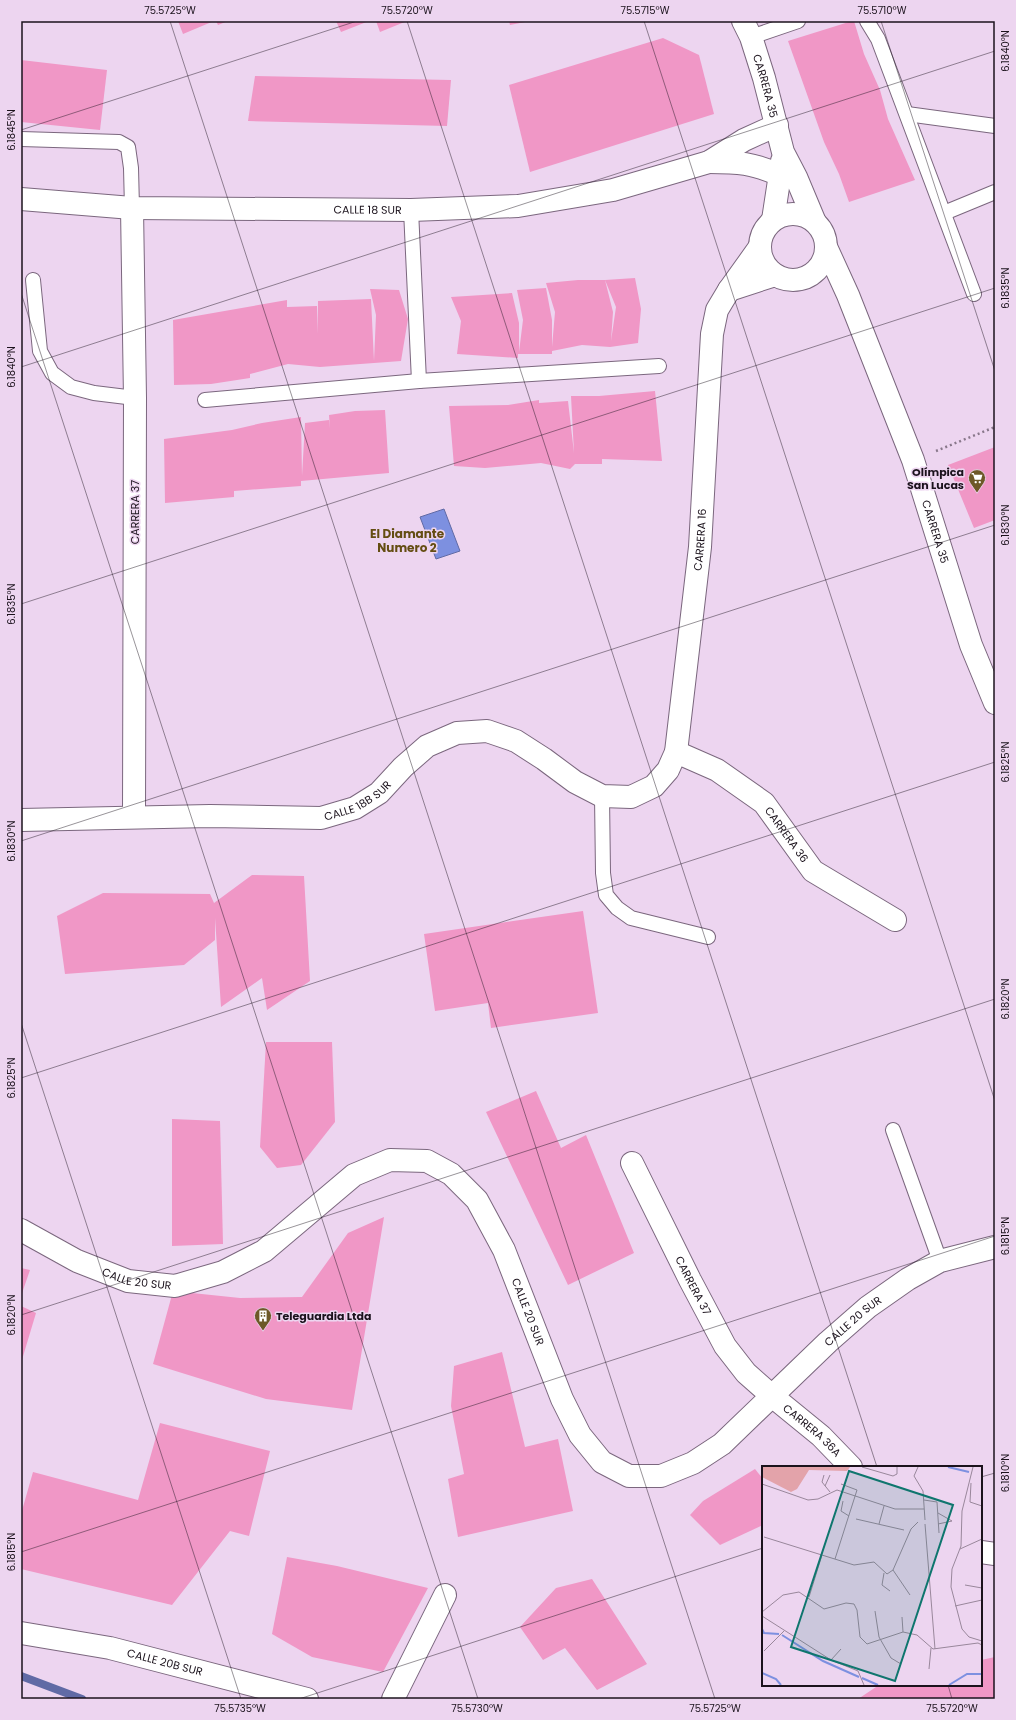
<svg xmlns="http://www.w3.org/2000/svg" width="1016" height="1720" font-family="Poppins,sans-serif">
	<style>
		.water { fill: #7d90e0; stroke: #606aa5 }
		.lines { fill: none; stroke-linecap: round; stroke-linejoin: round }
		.stream { stroke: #606aa5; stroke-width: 8 }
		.building { fill: #f097c6 }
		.service-casing { stroke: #7b677e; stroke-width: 16 }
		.minor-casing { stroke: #7b677e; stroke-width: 24 }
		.tertiary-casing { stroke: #7b677e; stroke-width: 24 }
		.path { stroke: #89788b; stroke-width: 2.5; stroke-dasharray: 2 3; stroke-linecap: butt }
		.service { stroke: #fff; stroke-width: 14 }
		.minor { stroke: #fff; stroke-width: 22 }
		.tertiary { stroke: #fff; stroke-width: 22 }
		.ticks { fill: none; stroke: #1b121c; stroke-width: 1; stroke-opacity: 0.45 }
		.labels { text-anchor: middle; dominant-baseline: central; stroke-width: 3; stroke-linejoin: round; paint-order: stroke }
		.street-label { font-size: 11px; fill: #1b121c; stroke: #edd5f0 }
		.poi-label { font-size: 11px; font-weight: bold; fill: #1b121c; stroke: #edd5f0; text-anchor: end }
		.neighbourhood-label { font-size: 12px; font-weight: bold; fill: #644d12; stroke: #edd5f0 }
		.inset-river { fill: none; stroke: #7d90e0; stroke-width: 2 }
		.inset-road { fill: none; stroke: #99879b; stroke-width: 1 }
		.view { fill: #0f766e; fill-opacity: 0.15; stroke: #0f766e; stroke-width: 2 }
		.inset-edge { fill: none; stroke: #1b121c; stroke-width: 2 }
		.neatline { fill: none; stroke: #1b121c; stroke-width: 1.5 }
		.ticks-label { font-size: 10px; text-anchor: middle; fill: #1b121c }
	</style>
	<rect width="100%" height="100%" fill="#edd5f0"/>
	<polygon class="water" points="444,509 460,551 436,559 420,517"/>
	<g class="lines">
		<polyline class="stream" points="21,1676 82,1699"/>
	</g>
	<g class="building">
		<polygon points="178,21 214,21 183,34"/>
		<polygon points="216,21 228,21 218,25"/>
		<polygon points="336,21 369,21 341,32"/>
		<polygon points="376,21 407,21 380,32"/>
		<polygon points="509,21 525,21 525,22 510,25"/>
		<polygon points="852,21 854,21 864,54 880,90 888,119 915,180 849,202 839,174 824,142 788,41"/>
		<polygon points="663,38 699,55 714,114 530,172 509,85"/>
		<polygon points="21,60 107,70 100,130 21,122"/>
		<polygon points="255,76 451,80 447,126 248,121"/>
		<polygon points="635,278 641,309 638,343 610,347 582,345 552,351 552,354 518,354 518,358 457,354 461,321 451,297 512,293 519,323 519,352 523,320 517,290 546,288 552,320 552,347 555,312 546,283 578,280 605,280 613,312 611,341 616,307 605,280"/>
		<polygon points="370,289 399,290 408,319 401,361 320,367 288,364 250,374 250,378 211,384 174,385 173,320 287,300 287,307 317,306 318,334 318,301 371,299 374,361 376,315"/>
		<polygon points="655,391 662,461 602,459 602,464 575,464 570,469 541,463 485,468 454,466 449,406 508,405 539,400 539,403 568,401 574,453 571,396 599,396"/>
		<polygon points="385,410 389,473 301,481 301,486 234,491 234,497 165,503 164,439 232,430 262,423 301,417 302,476 305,423 329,420 330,429 329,415 355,411"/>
		<polygon points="995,447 995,520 974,528 948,465"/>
		<polygon points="252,875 304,876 310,981 267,1010 262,978 221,1007 215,918 215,940 184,965 65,974 57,916 103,893 210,894 214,903"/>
		<polygon points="583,911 598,1013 491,1028 488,1003 435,1011 424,934"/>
		<polygon points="266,1042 332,1042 335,1122 301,1165 277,1168 260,1147"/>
		<polygon points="536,1091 561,1148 586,1135 634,1253 568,1285 486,1112"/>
		<polygon points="172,1119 220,1121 223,1244 172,1246"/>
		<polygon points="384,1217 352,1410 266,1399 153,1364 173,1291 240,1298 302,1297 348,1233"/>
		<polygon points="21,1268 30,1270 21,1296"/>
		<polygon points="21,1306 36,1313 21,1363"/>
		<polygon points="502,1352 525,1447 558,1439 573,1511 458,1537 448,1479 464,1474 451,1406 454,1366"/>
		<polygon points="160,1423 270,1451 249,1536 230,1531 172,1605 21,1569 21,1514 33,1472 138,1500"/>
		<polygon points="755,1469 763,1479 763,1525 720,1545 690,1515 703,1501"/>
		<polygon points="287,1557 337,1566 428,1588 383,1672 312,1657 272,1634"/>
		<polygon points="592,1579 647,1664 597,1690 565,1648 543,1660 520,1627 556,1588"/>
		<polygon points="995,1657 995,1699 858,1699 879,1685 981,1685 981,1660"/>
	</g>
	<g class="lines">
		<g class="service-casing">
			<g id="service">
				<polyline points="867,21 878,39 974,294"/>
				<polyline points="751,37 798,21"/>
				<polyline points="907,114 995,126"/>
				<polyline points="21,139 119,142 128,147 131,168 132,208"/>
				<polyline points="411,210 419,381"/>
				<polyline points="944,213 995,192"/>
				<polyline points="33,280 40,351 52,373 71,387 94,393 135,398"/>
				<polyline points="205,400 419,381 659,366"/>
				<polyline points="602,796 603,873 606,895 617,908 631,918 708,937"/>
				<polyline points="893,1130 940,1261"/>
			</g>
		</g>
		<g class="minor-casing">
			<g id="minor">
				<path id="s1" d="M743,21L751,37L764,78L783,152L796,177L814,220"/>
				<path d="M709,162C739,162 752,163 780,175"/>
				<path id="s2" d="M21,199L132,208L411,210L518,206L613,190L709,162L744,140L777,125"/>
				<polyline points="132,208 135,398 134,817"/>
				<circle cx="793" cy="247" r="33"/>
				<polyline points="773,220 782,161"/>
				<path id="s3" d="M827,249L848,295L913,460L971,645L995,703"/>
				<polyline points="729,290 775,275"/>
				<path id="s4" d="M676,752L717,770L764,803L813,871L895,920"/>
				<path id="s5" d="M21,820L210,816L321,818L355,808L379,793L403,767L427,746L457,733L487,731L516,741L544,759L575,782L602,796L631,797L654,786L668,770L676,752L700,547L712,334L717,310L729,290L759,248"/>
				<path id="s6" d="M632,1163L690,1280L725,1346L746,1373L772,1396L821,1436L851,1467"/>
				<polyline points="981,1552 995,1554"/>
				<path id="s7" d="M21,1633L110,1648L307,1699"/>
				<polyline points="393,1699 445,1595"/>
			</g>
		</g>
		<g class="tertiary-casing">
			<g id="tertiary">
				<path id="s8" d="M21,1230L77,1261L128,1281L175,1286L223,1272L264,1251L354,1175L390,1160L427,1161L451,1174L477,1200L504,1250L562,1399L580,1435L602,1462L629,1476H661L693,1463L722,1444L828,1342L868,1307L908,1279L940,1261L995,1247"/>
			</g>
		</g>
		<polyline class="path" points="936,451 995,427"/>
		<use href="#service" class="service"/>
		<use href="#minor" class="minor"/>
		<use href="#tertiary" class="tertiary"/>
	</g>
	<path class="ticks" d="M170,21L715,1699M407,21L877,1467M644,21L995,1101M881,21L995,371M21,130L357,21M21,293L478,1699M21,367L995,51M21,604L995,288M21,841L995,525M21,1023L241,1699M21,1078L995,762M21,1315L995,999M981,1477L995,1473M21,1552L995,1236M948,1685L952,1699M299,1699L763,1548"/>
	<defs>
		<g id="supermarket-pin" transform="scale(0.9)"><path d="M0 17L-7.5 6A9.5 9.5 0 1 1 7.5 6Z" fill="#6d5827" stroke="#edd5f0"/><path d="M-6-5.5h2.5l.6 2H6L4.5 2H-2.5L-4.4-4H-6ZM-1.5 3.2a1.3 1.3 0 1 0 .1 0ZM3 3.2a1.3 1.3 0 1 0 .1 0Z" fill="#fff"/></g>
		<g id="building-pin" transform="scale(0.9)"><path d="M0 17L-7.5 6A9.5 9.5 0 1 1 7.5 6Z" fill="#6d5827" stroke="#edd5f0"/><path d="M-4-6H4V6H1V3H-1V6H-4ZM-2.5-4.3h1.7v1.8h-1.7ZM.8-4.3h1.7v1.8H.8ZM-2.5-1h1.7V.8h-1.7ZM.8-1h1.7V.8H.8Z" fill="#fff"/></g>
	</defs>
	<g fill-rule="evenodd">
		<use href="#supermarket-pin" x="977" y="478"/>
		<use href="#building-pin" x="263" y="1316"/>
	</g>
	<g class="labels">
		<g class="street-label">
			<text stroke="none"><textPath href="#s1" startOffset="69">CARRERA 35</textPath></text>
			<text stroke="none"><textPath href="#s2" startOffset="347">CALLE 18 SUR</textPath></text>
			<text transform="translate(135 512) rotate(-90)">CARRERA 37</text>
			<text stroke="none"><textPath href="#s3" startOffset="303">CARRERA 35</textPath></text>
			<text stroke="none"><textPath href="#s5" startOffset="936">CARRERA 16</textPath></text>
			<text stroke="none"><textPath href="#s5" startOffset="341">CALLE 18B SUR</textPath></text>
			<text stroke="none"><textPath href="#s4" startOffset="141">CARRERA 36</textPath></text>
			<text stroke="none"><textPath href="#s8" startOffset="127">CALLE 20 SUR</textPath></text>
			<text stroke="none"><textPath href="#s6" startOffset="137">CARRERA 37</textPath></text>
			<text stroke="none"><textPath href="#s8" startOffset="643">CALLE 20 SUR</textPath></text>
			<text stroke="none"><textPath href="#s8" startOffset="1123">CALLE 20 SUR</textPath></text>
			<text stroke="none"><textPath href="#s6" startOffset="327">CARRERA 36A</textPath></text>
			<text stroke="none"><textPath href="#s7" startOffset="147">CALLE 20B SUR</textPath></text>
		</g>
		<g class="poi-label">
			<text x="964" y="472">Olímpica<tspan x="964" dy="13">San Lucas</tspan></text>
			<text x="276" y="1316" text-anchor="start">Teleguardia Ltda</text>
		</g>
		<g class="neighbourhood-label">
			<text x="407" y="533">El Diamante<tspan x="407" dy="14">Numero 2</tspan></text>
		</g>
	</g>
	<g transform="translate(762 1466)">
		<rect width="220" height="220" fill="#edd5f0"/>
		<path d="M0,1H88L85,5L47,4L35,23L29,26L0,11Z" fill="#e3a3aa"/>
		<path class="inset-river" d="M186,1L207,6M0,163L2,167L17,168M20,169L61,195L97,211M0,207L14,213L19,219M100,212L116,219M187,219L205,208H220"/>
		<path class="inset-road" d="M100,1L131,10L135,8V1M156,1L152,10L161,25L163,54M211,1L200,45L199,80L190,103L189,121L200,163L207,171L220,175M62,9L60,16L68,26M209,17L208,36L220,40M0,18L46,34L56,33L75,24L133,43H162M63,20L68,9M162,34L175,36L177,67M81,35L79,45L87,50M176,47L190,55L176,58M94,53L142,64M117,58L122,40M163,58L173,183M2,71L92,99L112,96L125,108L131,104L149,63L156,56M198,83L220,73M73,93L95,24L79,18M131,104L148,129M122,107L120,119L128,125M203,119L220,122M47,131L60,89M193,140L220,134M113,145L117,171L129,192L139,198M0,146L21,129L37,126L62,143L84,137L92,138L95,144L98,171L105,178L141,166L155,169L171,183L216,177L220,179M0,150L69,194L96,205L102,219M140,151L141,166M2,185L22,165M69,194L79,183M167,203L169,182"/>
		<path class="view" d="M87,5L191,39L133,215L29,181Z"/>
		<rect width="220" height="220" class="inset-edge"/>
	</g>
	<rect width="1016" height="1720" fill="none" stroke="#edd5f0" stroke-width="44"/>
	<rect x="22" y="22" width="972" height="1676" class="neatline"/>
	<g class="ticks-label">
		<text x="170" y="14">75.5725°W</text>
		<text x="407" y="14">75.5720°W</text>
		<text x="645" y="14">75.5715°W</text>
		<text x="882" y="14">75.5710°W</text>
		<text transform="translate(1005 51) rotate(-90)" y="4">6.1840°N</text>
		<text transform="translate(11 130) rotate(-90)" y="4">6.1845°N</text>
		<text transform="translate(1005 288) rotate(-90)" y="4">6.1835°N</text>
		<text transform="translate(11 367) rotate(-90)" y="4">6.1840°N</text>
		<text transform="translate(1005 525) rotate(-90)" y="4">6.1830°N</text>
		<text transform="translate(11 604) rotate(-90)" y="4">6.1835°N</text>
		<text transform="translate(1005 762) rotate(-90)" y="4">6.1825°N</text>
		<text transform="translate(11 841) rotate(-90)" y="4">6.1830°N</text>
		<text transform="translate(1005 999) rotate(-90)" y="4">6.1820°N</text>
		<text transform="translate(11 1078) rotate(-90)" y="4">6.1825°N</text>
		<text transform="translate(1005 1236) rotate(-90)" y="4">6.1815°N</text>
		<text transform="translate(11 1315) rotate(-90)" y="4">6.1820°N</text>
		<text transform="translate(1005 1473) rotate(-90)" y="4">6.1810°N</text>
		<text transform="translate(11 1552) rotate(-90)" y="4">6.1815°N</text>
		<text x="240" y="1712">75.5735°W</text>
		<text x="477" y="1712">75.5730°W</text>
		<text x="715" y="1712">75.5725°W</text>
		<text x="952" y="1712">75.5720°W</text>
	</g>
</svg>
